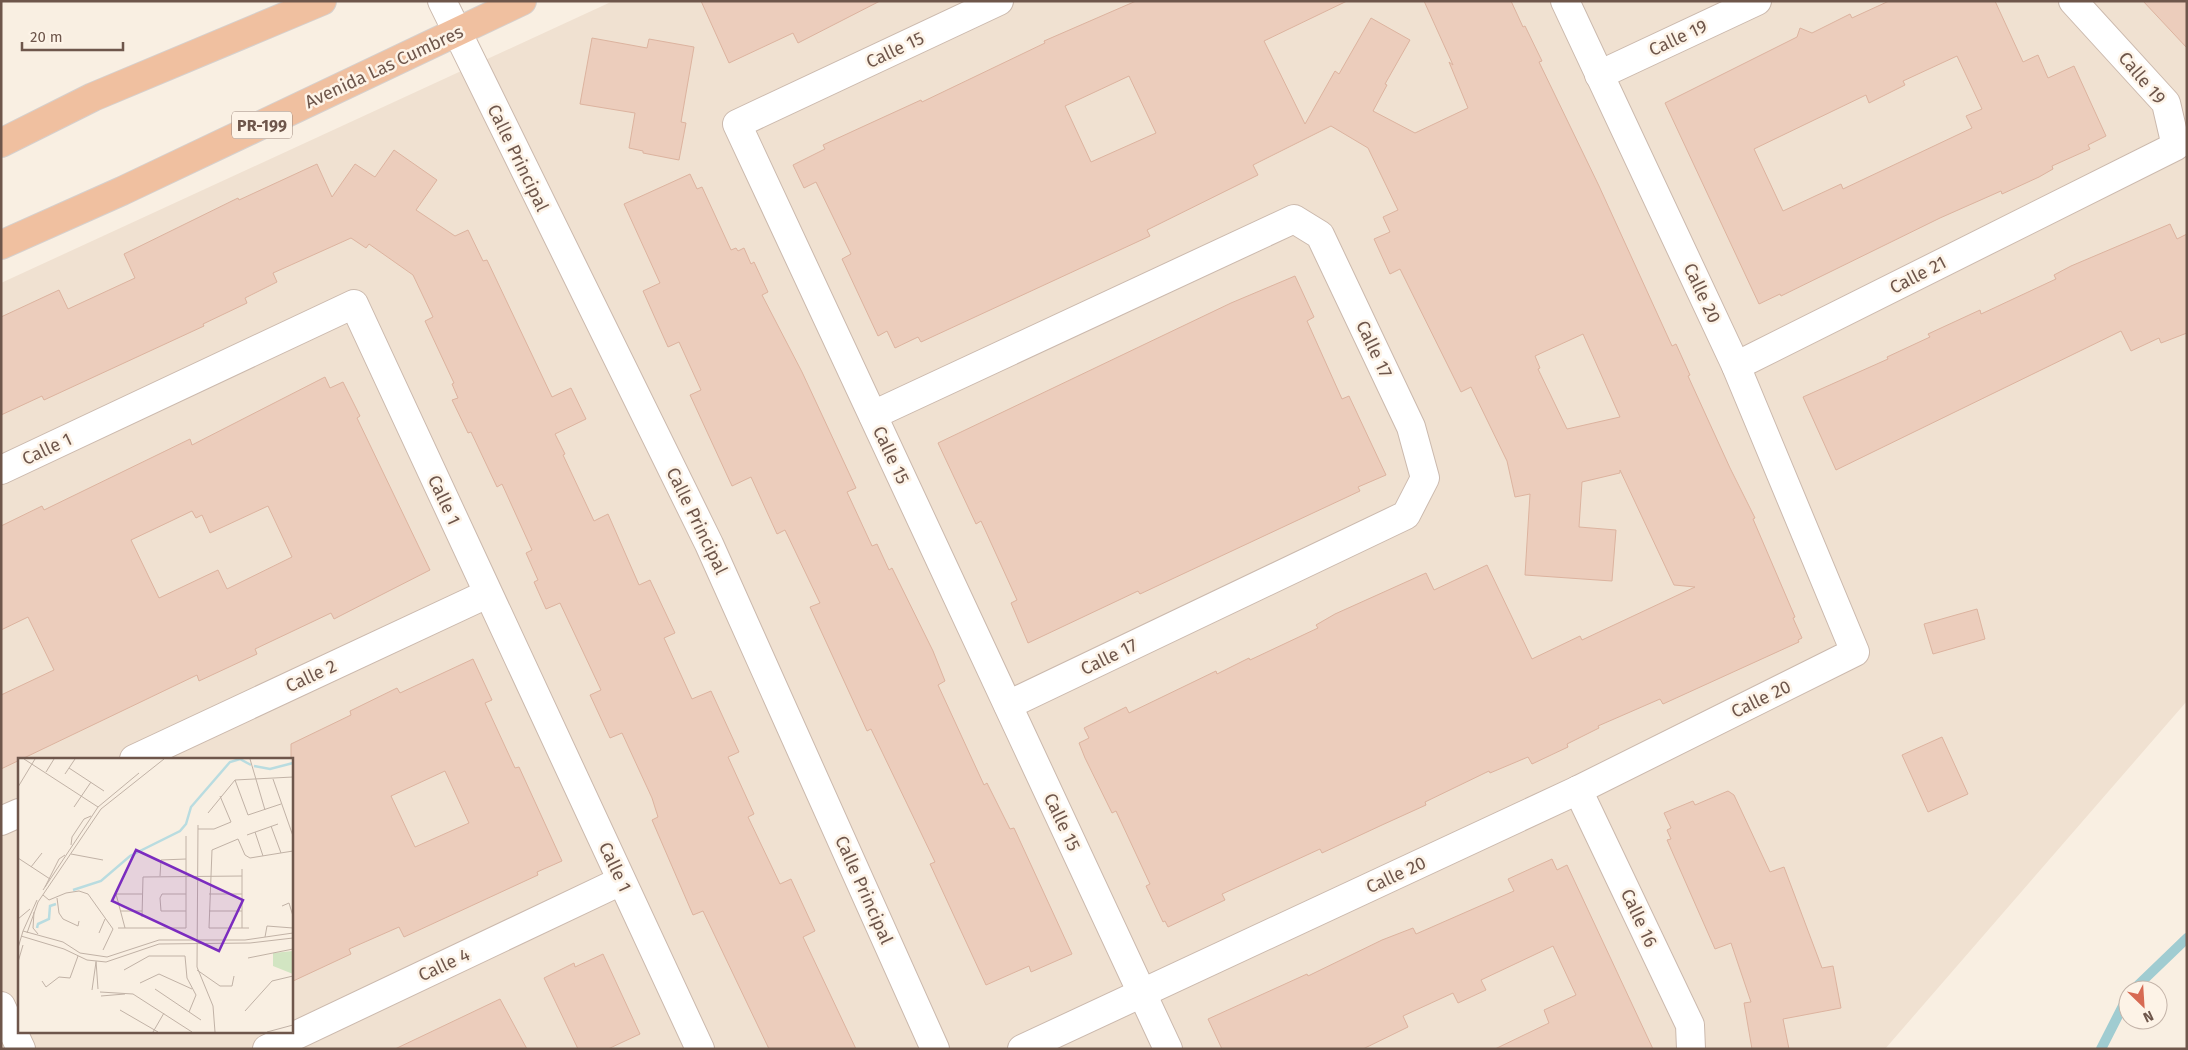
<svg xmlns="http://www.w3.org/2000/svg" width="2188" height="1050" font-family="'Fira Sans',sans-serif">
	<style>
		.residential { fill: #f0e1d1; fill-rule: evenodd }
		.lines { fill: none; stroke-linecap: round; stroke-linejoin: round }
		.stream { stroke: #a0ccd1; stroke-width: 10 }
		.building { fill: #eccdbc; stroke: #dcb39f; fill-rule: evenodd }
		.minor-casing { stroke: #cbb9ad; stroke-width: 30 }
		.trunk-casing { stroke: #d6d0cd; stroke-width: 30 }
		.minor { stroke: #fff; stroke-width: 28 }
		.trunk { stroke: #f0c0a0; stroke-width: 28 }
		.labels { text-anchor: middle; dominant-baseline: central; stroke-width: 5; stroke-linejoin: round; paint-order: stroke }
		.shield { fill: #fdf3e7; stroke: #99857a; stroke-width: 1 }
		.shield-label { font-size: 16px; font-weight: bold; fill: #6e564b }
		.street-label { font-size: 18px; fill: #6e564b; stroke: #fdf3e7 }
		.inset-river { fill: none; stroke: #b9dce0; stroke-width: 2.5 }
		.inset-road { fill: none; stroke: #c1b2a6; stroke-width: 1 }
		.view { fill: #7b2cbf; fill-opacity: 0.15; stroke: #7b2cbf; stroke-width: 2.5 }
		.inset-edge { fill: none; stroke: #6e564b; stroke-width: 2.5 }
	</style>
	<rect width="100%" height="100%" fill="#f9efe2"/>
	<path class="residential" d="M613,1H2187V701L1885,1049H1V283ZM19,759H291V1031H19Z"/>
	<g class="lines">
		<g class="stream">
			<polyline points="2133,990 2187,938"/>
			<polyline points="2101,1049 2128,996"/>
		</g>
	</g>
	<g class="building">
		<polygon points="701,1 880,1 798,43 793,33 729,63"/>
		<path d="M1136,1H1347L1264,41L1305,124L1335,71L1339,74L1371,18L1410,40L1385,84L1387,85L1373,111L1415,133L1468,108L1449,62L1453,65L1424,1H1511L1523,27L1525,26L1542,61L1539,62L1599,186L1672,346L1676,344L1690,375L1688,376L1730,468L1755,518L1753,519L1795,617L1793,618L1802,638L1798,640L1799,642L1663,704L1660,699L1598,726L1599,728L1567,744L1568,747L1532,764L1528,757L1490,773L1489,771L1425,802L1426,805L1382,825L1322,853L1320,849L1222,894L1225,900L1168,927L1165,921L1163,922L1146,886L1150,884L1116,811L1112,813L1085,758L1079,743L1089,738L1084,728L1126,707L1129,713L1216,671L1217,674L1249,658L1250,660L1318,628L1316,625L1335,614L1426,573L1434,590L1487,565L1532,659L1580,636L1582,640L1695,587L1674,585L1620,470V473L1582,482L1579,527L1616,530L1612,581L1525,575L1530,494L1515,497L1507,461L1471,387L1461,392L1400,269L1390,274L1374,239L1390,232L1383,217L1398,210L1368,148L1331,126L1253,165L1258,175L1147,230L1150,236L921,342L918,337L895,348L887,331L878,336L842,259L851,254L816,182L804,188L793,165L825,149L823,145L862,127L921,100L922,102L1045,43L1044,41ZM1129,76L1156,133L1091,162L1065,106ZM1583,334L1620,417L1567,429L1538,369L1540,368L1535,356Z"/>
		<path d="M1889,1H1995L2023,62L2038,55L2048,78L2074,66L2106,136L2088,145L2090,149L2052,166L2053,169L2039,177L2002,194L2001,191L1940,218L1781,296L1780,294L1759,304L1665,103L1797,37L1800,28L1812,33L1850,14L1852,18ZM1957,56L1982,109L1966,116L1972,128L1843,189L1841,184L1783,211L1754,149L1866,95L1869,103L1905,85L1903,81Z"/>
		<polygon points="2143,1 2187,1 2187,48"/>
		<polygon points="592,38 647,48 649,39 694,47 681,122 686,123 679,160 643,153 643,151 629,148 635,113 580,104"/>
		<polygon points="394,150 437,180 416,210 455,236 468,230 483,261 487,260 552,397 571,388 586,419 555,434 565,454 563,455 594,521 608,514 639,585 650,580 675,633 664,638 692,699 711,691 739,752 728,757 754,814 748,817 780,884 791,879 815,931 803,937 856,1049 769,1049 703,911 693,915 652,820 658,817 652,798 622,733 610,738 590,695 601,690 560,603 546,609 534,582 538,580 526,553 532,550 502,484 497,487 471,432 468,433 452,400 458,398 452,384 454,383 425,321 433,317 413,275 369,244 366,248 351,238 273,273 277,282 245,298 247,303 203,324 204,326 44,400 42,396 1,415 1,317 59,290 68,309 135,278 124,254 238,198 239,200 317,164 332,197 355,164 375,177"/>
		<polygon points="690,174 697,189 702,187 731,250 736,248 738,251 744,248 751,264 754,262 768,292 762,295 802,372 856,488 847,492 872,546 877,544 889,570 892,568 933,651 945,681 938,685 984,785 987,783 1010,829 1014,828 1072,954 1031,972 1029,966 986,985 930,864 935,862 871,729 867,731 810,607 820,603 785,530 777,534 751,477 732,486 690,395 701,390 679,342 668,347 643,291 660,283 624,204"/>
		<polygon points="2170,224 2177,239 2187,234 2187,333 2161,343 2159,338 2131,351 2121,331 1836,470 1803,397 1888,359 1887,357 1930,337 1928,334 1980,310 1981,314 2056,279 2054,275 2071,266"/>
		<polygon points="1295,276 1314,317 1307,321 1342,399 1349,396 1386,475 1358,487 1360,491 1140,594 1138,591 1028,643 1011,603 1017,600 981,521 976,524 938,443 1231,303"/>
		<path d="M325,377L330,388L343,382L360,416L357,418L430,570L334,619L331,613L255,649L257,654L199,681L197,675L1,769V695L54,670L28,617L1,630V526L42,506L44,510L190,439L192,445ZM268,506L292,557L227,589L218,570L159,598L131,540L192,511L196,518L202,515L210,533Z"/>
		<polygon points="1977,609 1985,639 1933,654 1924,624"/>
		<path d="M473,659L492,700L485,703L515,768L519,767L562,861L537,872L538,875L404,937L399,927L349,949L351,954L291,982V744L351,715L350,711L397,688L400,693ZM445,771L469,823L415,847L391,796Z"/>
		<polygon points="1942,737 1968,794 1928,812 1902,755"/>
		<polygon points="1728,791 1734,795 1770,872 1784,867 1822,968 1833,966 1841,1008 1783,1019 1789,1049 1752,1049 1744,1003 1751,1002 1731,943 1715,949 1667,840 1671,839 1667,830 1671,828 1664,813 1693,801 1695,805"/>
		<polygon points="1552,859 1557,870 1567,865 1653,1049 1495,1049 1549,1023 1544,1010 1576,995 1553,946 1481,980 1486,990 1458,1003 1453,993 1403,1016 1408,1027 1363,1049 1222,1049 1208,1019 1307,974 1308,976 1382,940 1413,928 1416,934 1514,891 1508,879"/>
		<polygon points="603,954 640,1034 608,1049 578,1049 544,978 574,963 575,967"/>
		<polygon points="500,999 527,1049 395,1049"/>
	</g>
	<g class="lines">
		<g class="minor-casing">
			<g id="minor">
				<polyline points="442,1 709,544 935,1049"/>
				<polyline points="999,1 737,124 1168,1049"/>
				<polyline points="1599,75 1757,1"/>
				<polyline points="1736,366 2176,146 2166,103 2073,1"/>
				<polyline points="873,415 1294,219 1320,235 1411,427 1425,478 1406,515 1008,705"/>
				<polyline points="1,470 354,304 700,1049"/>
				<polyline points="134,759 487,594"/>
				<polyline points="1578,790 1690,1025 1691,1049"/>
				<polyline points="1,821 19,813"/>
				<polyline points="1,1006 21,1049"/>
				<polyline points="267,1049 621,881"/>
				<polyline points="1022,1049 1578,790 1855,652 1736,366 1565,1"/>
			</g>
		</g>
		<g class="trunk-casing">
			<g id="trunk">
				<polyline points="1,143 93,97 322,1"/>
				<polyline points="1,245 122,191 522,1"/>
			</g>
		</g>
		<use href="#minor" class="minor"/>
		<use href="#trunk" class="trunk"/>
	</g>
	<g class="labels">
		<rect class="shield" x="232" y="111.5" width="60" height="27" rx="4"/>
		<g class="shield-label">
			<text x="262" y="125">PR-199</text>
		</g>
		<g class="street-label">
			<text transform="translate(1678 38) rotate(-25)">Calle 19</text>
			<text transform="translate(895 50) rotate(-25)">Calle 15</text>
			<text transform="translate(384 67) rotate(-25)">Avenida Las Cumbres</text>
			<text transform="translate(2142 78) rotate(50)">Calle 19</text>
			<text transform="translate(518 158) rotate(64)">Calle Principal</text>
			<text transform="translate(1918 275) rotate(-27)">Calle 21</text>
			<text transform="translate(1702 293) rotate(65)">Calle 20</text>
			<text transform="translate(1374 349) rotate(65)">Calle 17</text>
			<text transform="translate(47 449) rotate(-25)">Calle 1</text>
			<text transform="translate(891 455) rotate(65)">Calle 15</text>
			<text transform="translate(444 500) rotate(65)">Calle 1</text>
			<text transform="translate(697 521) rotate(64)">Calle Principal</text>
			<text transform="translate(1109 657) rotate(-26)">Calle 17</text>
			<text transform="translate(311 676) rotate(-25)">Calle 2</text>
			<text transform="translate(1761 699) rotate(-26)">Calle 20</text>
			<text transform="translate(1062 822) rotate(65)">Calle 15</text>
			<text transform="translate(615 867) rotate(65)">Calle 1</text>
			<text transform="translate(1396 875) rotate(-25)">Calle 20</text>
			<text transform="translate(864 890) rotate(66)">Calle Principal</text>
			<text transform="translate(1639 918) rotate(65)">Calle 16</text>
			<text transform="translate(444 965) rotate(-25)">Calle 4</text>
		</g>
	</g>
	<g transform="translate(18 758)">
		<rect width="275" height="275" fill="#f9efe2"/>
		<path d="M275,193V216L255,208V195Z" fill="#d2e5c2"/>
		<path class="inset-river" d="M236,8L252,11L275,5M55,132L83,123L112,98L162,73L168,66L173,49L212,4L222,1L233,7M19,170L20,166L31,161L32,148L38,146"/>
		<path class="inset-road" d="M6,1L80,49M232,1L247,52M51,10L86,33M28,14L36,1M47,16L57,1M255,21L275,78M217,22L230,57L263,46M0,29L17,1M56,49L73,24M190,55L217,22L275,19M180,67L179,209L195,248L197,274M253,68L263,95M180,71H196L213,64L202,38M237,74L245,98M229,77L260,66M53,87L54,79L66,61L73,58M53,96L85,102M0,100L32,121M13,109L24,95M224,111V170M142,118L143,102L168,101M27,129L41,101L47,97M25,132L80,49L121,15M191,136H224M25,137L31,142L48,135L61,133L70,136L95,171L85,192M39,140L41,155L45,161L60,168L61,163M264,148L271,145L275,158M102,153H124M168,153H143L142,140L144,136H168M191,153H224M16,154L15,170L20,176M124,159L125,119L224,118M0,161L12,151M100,170H168V78M107,170L98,136H124M231,170H191L194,92L220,81L227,97L232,100L275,93M5,173L19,142M9,175L20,144L83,51L146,1M81,175L87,161M3,178L46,191L69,202L88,204L141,186L232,185L275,180M247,179L249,168L275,170M0,190L5,173L45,184L62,195L89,199L141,182H227L275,175M230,200L275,191M78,203L80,231M0,204L5,187M106,212L131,198H167L169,220L178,237L171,254M179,212L202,228H214L216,218M24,223L28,229L41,219L52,220L60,198M122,225L141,216L174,231M137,231L183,262M74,232L78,204M82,234L115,236L174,274M83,238L107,236M102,252L140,274M227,253L254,223L275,218M135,274L146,255M249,274L275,267"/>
		<path class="view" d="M118,92L225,142L201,193L94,143Z"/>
		<rect width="275" height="275" class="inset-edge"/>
	</g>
	<rect width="2188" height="1050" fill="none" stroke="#6e564b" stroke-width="5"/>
	<g transform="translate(2143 1005) rotate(155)"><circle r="24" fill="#fdf3e7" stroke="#c4b4a9"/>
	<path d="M0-4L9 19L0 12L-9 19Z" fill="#d76a53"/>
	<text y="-8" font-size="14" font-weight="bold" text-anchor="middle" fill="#6e564b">N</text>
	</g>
	<path d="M22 42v8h101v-8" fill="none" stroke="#6e564b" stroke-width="2.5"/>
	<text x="30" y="42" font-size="15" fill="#6e564b" stroke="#fdf3e7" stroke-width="4" paint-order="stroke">20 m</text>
</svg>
